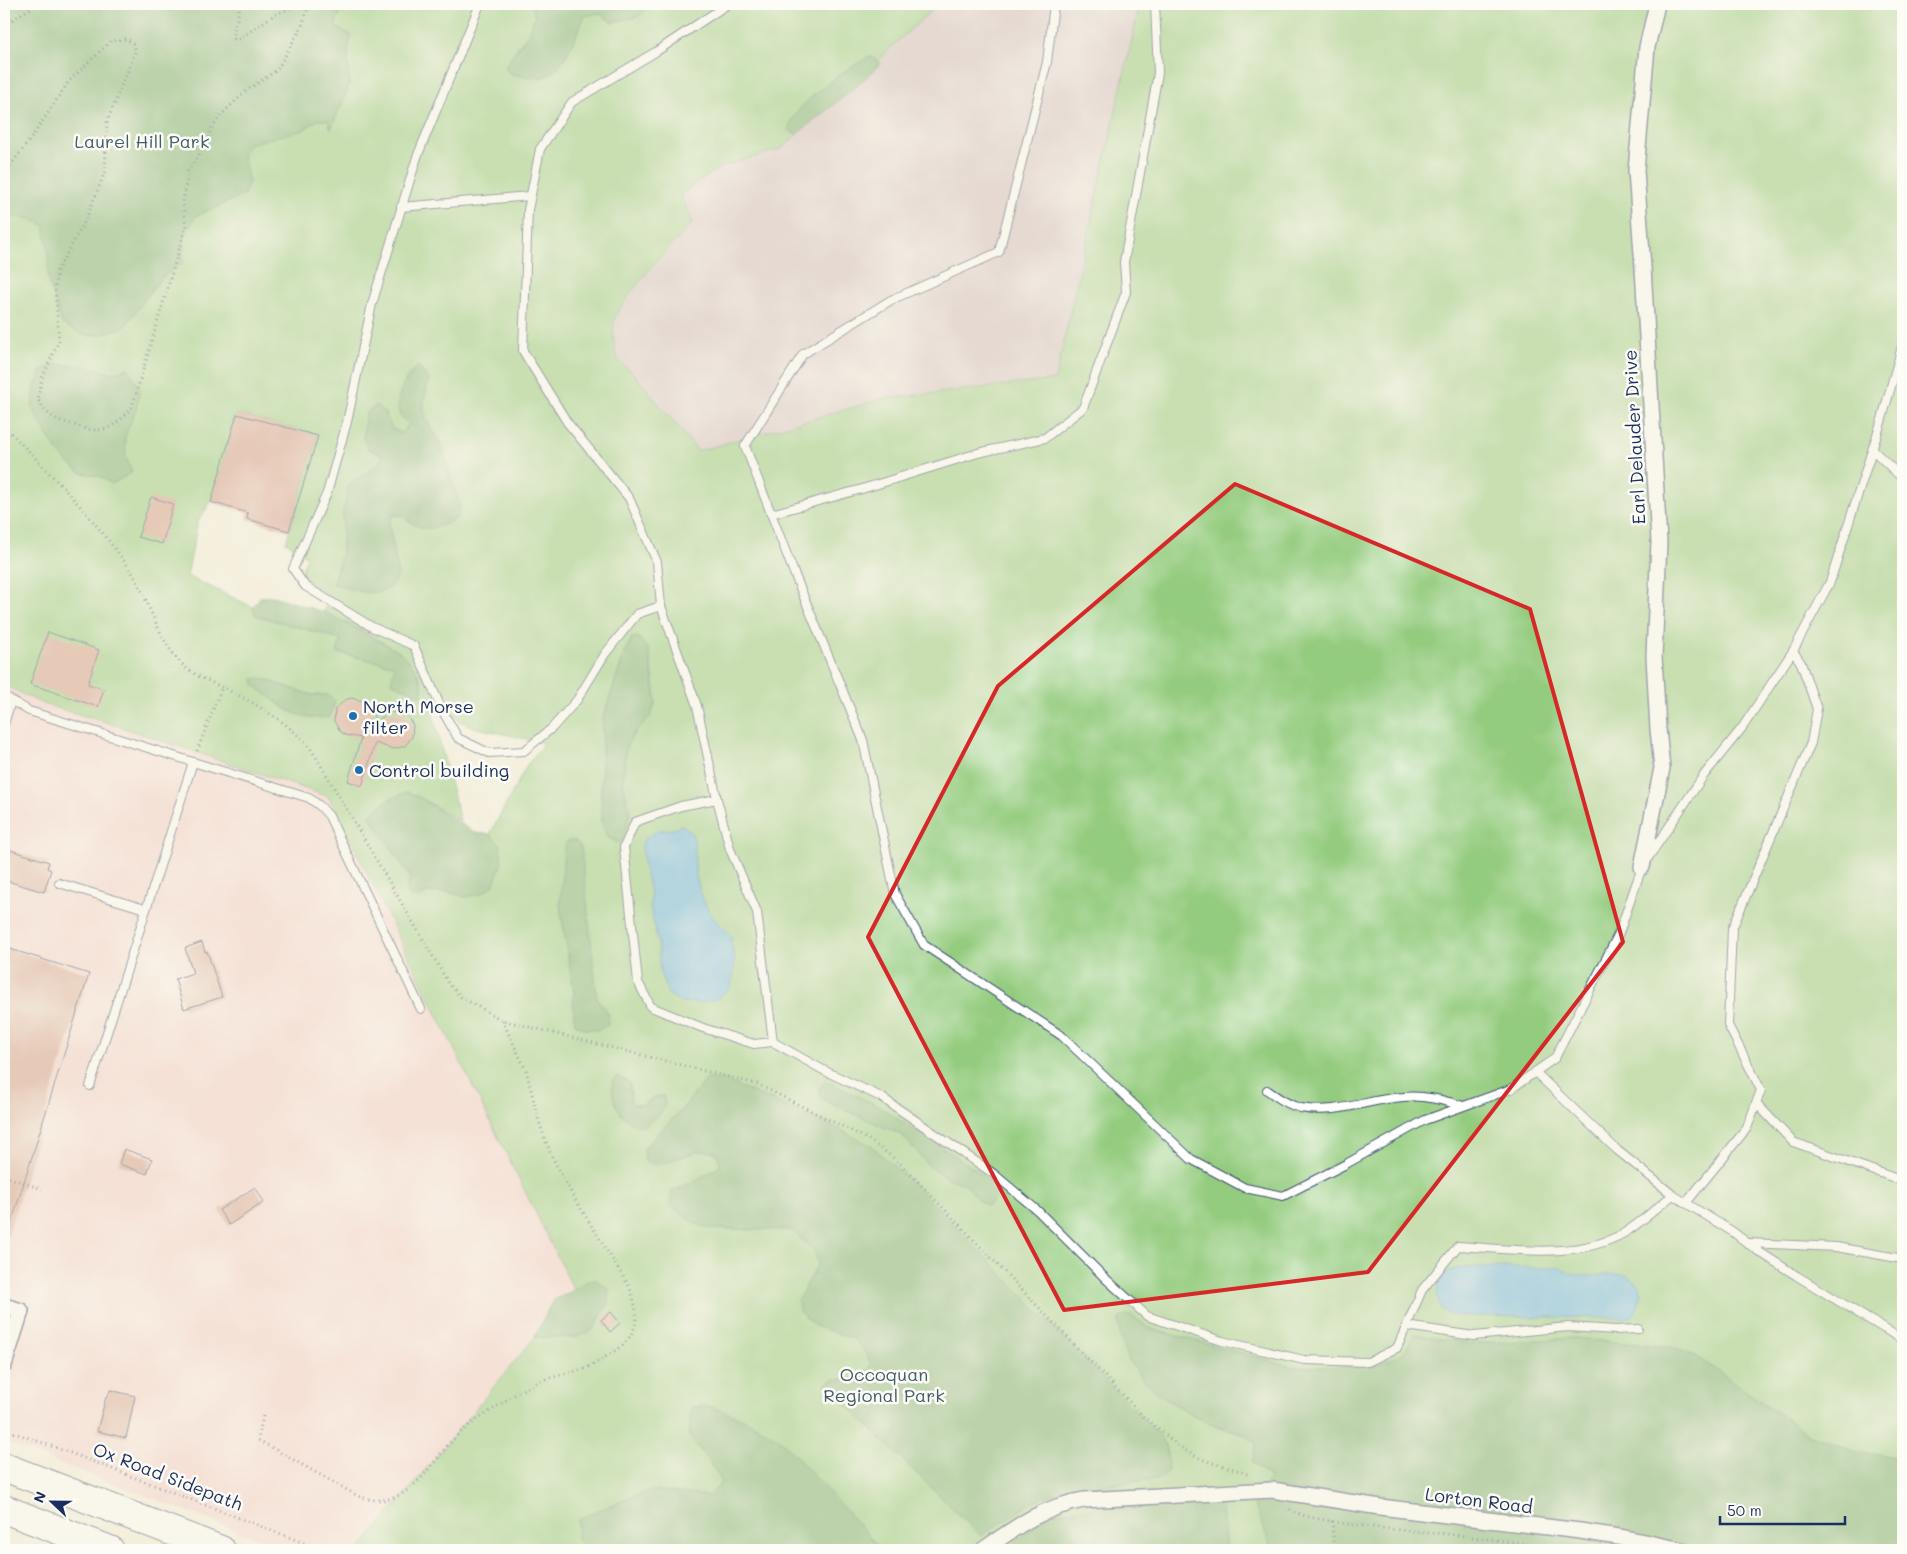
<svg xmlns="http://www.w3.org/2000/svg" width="1907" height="1554" font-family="Mali,sans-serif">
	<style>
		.built { fill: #f7d0cf }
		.industrial { fill: #d2bec5 }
		.green { fill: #94cc7f; stroke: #587e6e; fill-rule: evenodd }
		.forest { fill: #77b06e; stroke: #497066 }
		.water { fill: #68b5e1; stroke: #4272a0 }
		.building { fill: #d59b8a }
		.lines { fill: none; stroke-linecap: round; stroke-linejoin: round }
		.lane-casing { stroke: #3c4c71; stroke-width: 10 }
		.street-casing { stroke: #3c4c71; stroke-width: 18 }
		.highway-casing { stroke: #3c4c71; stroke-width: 30 }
		.path { stroke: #3c4c71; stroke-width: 3; stroke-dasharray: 1 4; stroke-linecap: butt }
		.lane { stroke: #fff; stroke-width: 8 }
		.street { stroke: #fff; stroke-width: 15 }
		.highway { stroke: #fff; stroke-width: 28 }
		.marked { fill: none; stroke: #d62828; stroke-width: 4; stroke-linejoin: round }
		.poi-dot { fill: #1f6fb2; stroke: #fdfcf7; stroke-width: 2 }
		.labels { text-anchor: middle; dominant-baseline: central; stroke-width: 5; stroke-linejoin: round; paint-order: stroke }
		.park-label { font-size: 18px; fill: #3f5e68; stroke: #fdfcf7 }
		.street-label { font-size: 18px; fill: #1b2f5e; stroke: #fdfcf7 }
		.poi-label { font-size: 18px; fill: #1b2f5e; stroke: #fdfcf7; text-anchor: start }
	</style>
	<rect width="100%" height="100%" fill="#fdfcf7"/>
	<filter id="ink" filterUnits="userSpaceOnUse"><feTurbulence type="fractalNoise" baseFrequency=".02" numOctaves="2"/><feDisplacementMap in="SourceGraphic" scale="10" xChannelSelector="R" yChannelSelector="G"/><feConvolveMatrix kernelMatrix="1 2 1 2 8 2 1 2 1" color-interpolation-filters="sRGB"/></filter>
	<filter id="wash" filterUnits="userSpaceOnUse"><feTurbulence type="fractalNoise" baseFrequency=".0096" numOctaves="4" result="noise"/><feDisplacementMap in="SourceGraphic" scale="20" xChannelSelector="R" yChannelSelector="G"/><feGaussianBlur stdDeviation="1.12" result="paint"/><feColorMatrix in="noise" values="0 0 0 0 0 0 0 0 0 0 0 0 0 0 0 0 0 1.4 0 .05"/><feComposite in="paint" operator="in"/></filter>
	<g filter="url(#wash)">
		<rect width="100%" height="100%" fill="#f4efdc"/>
		<polygon class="built" points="4,685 43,704 106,722 329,797 574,1290 359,1550 288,1550 4,1442"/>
		<polygon class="industrial" points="938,4 1140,4 1055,380 883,399 698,451 631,371 618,360 614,340 614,322 619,310 642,280 693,222 680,194 723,166 781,149"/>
		<path class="green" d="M4,4L303,130L317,120H328L331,128L349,86L348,49L351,35L335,27L339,14L346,4H532L535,17L527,35L511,56L575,36L585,16L599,13L612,22L638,17L651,4H938L781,149L723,166L680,194L693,222C676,241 618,301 614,322C612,330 614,354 619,361C622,364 627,368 631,371L698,451L883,399L1055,380L1140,4H1903V1459L1854,1451L1809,1435L1696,1356L1676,1348L1575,1338L1471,1344L1415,1334L1403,1355L1373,1366L1293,1367L1148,1328L1131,1315L1216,1426L1245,1434L1256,1444L1255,1455L1742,1550H359L535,1337H577L587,1281L574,1290L329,797L106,722L43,704L4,685ZM418,366L429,380C420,413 423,414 440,442L409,522L403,515H393L389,523L398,575L333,584L342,552L343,514L366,473L378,465L382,455L385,413L392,429L402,434L409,424L405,379ZM237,414L318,436L286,542L307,557L301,572L304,579L329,595L324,612C351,626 416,652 422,684C423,687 421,692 421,695L391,682L396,666L338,653L341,639L255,615L253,607L187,576L198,521L211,502ZM65,460L132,472L112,484L100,476L81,472ZM632,638L649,650C650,662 658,695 655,704C652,717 643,722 635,732C616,755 624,788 630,814L602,823L601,794L603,718L625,651ZM260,678L312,695H328L295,714ZM446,703L459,721L477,728L544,743L527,765L490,834L500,844L466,897C449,892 434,889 419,897L407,888L410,877L401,863L407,792L419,797L460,821L432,711ZM560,905L597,998L609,1015L575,1024L573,1007L574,993ZM707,1079L724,1080L837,1128L800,1237L791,1230L776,1229L746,1230L673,1191L685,1186L721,1166L716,1151L644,1148L683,1108ZM826,1081L878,1106L976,1170L997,1187L980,1202L966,1184L947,1178L914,1149L902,1135L834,1105L821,1098ZM663,1096L665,1105L620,1115L631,1104L643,1105L654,1097Z"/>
		<g class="forest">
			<path d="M4,4H346L339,14L335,27L352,35L348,49L349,86L331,129L328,120H317L303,130L248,144L243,156L249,182L244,195L196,216L184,236L182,263L161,278L124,327L100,335H83L62,324L48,279V248L44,225C30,218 20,215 4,218Z"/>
			<path d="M532,4H651L638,17L612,22L599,13L585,16C575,35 563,78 537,78C528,78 519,75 510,74L505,67L527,35L535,17Z"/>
			<path d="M870,56L881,63L857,86L797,134L788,130C794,102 846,70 870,56Z"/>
			<polygon points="56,364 81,366 112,373 128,368 140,390 136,409 125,437 126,457 132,472 112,484 100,476 81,473 65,460 50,440 32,407 35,387 41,371"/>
			<path d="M418,366L429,380L423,402L425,417L440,442L460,507L457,518C437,530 420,534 403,515H393L389,524L398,575C396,579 392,586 388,588C372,598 348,589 333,583L342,552L343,514L349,484L378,465L382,455L368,449L363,438L366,413L376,405L385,413L392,429L402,433L409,424L399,415C396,393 403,382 418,366Z"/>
			<polygon points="273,596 324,612 400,652 413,665 422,684 421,696 391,682 395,666 337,652 341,639 255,615 253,607 260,597"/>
			<polygon points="638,637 649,650 656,702 650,717 635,732 626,747 623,786 630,814 621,844 607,837 602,823 601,794 603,718 625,652 632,638"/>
			<path d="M260,678L312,695H328L335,701L330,717C294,722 281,705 254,685L253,679Z"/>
			<polygon points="407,792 419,797 475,833 490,834 500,844 502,863 493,886 481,894 466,897 449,892 428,892 419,897 410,897 407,888 410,877 370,815 388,800"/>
			<polygon points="568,840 576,841 581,847 597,998 609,1015 608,1024 599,1030 584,1029 575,1024 573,1007 574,993 560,905 564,849"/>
			<path d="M617,1076L630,1083L631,1104L643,1105L654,1097L663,1096L665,1105L659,1115L644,1126C622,1126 611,1101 612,1081Z"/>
			<polygon points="707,1079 724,1080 837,1128 873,1147 918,1188 1159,1435 1167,1448 1168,1471 1161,1478 1063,1491 1036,1500 981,1536 825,1384 834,1379 849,1379 866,1373 871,1364 865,1352 854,1339 815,1326 799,1311 798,1300 818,1264 815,1252 811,1247 791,1230 711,1229 694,1223 670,1206 672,1191 685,1186 721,1166 716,1152 699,1151 657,1165 645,1161 644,1148 683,1108"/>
			<polygon points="826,1081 878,1106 976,1170 997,1187 997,1196 988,1206 980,1202 966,1184 947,1178 929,1166 902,1135 834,1105 821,1098 819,1088"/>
			<polygon points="596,1280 609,1289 608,1304 593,1330 577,1337 535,1337 552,1301 574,1290 587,1281"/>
			<path d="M1131,1315L1148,1328L1293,1367L1373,1366L1403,1354L1415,1334L1471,1344L1575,1338L1676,1348L1696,1356L1809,1435L1854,1451L1903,1459V1550H1272L1254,1503L1270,1477L1252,1463L1256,1444C1253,1441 1249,1436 1245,1434C1236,1429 1225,1429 1215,1425C1171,1406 1116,1374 1119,1318Z"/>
			<polygon points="710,1406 746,1420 781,1440 882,1550 719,1550 710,1548 693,1550 586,1550 577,1539 578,1520 594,1512 650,1490 709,1496 722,1482 709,1461 689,1436 691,1407"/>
			<polygon points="1216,1503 1222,1510 1226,1550 1006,1550 1044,1517 1068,1510"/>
		</g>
		<g class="water">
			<path d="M681,825C698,832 694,848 695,863C695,875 699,890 704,901C710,917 721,926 733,937L730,942C738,958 734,973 730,989L716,999L701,1003L680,1002L668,994L660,972L658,944L650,905L651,897L643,861L642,845L645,838L659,830L674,829Z"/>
			<path d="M1476,1267L1561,1268L1574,1274L1586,1276L1621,1274L1628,1276L1640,1286L1642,1294L1636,1312L1632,1316L1626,1318L1465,1316L1451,1315L1442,1310C1435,1296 1436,1285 1446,1272L1455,1269Z"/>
		</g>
		<g id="blocks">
			<g class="building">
				<polygon points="237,414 318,436 289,531 247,519 248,513 211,502"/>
				<polygon points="151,497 173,504 162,544 138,537"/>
				<polygon points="48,632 99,650 88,684 104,689 98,707 30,684"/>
				<polygon points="351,698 363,701 368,705 376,721 389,713 395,712 406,715 413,725 412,737 405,746 393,749 375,743 362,786 348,781 361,738 345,735 340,731 334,721 335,709 345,700"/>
				<polygon points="4,848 49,862 47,868 51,870 44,892 4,880"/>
				<polygon points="202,942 205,952 207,951 222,997 184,1009 175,979 193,973 185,948"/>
				<polygon points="4,947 89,974 7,1237 4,1236"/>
				<polygon points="124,1149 152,1159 147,1174 119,1164"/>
				<polygon points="255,1187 264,1202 229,1225 219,1210"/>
				<polygon points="611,1312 620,1323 610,1332 601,1320"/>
				<polygon points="110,1390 135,1396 126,1438 97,1431 106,1397 108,1397"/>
			</g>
		</g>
	</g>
	<g filter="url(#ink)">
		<use href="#blocks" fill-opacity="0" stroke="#3c4c71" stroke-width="1"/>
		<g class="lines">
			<g class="lane-casing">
				<g id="lane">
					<polyline points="480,4 417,157 372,304 347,422 327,493 293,569 305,586 372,627 414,646 442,710 458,738 489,753 524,751 552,728 577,700 605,654 637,614 661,606 657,562 629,498 567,422 523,351 528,210 540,149 572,102 657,51 728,4"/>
					<polyline points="1054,4 1047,62 999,252 891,300 803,354 745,446 794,573 863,740 895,894 924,945 1062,1036 1191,1159 1245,1188 1283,1196 1346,1164 1425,1120 1511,1089 1555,1058 1619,933 1642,867 1704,775 1742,728 1793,651 1830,582 1882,419 1903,343"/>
					<polyline points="401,207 530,196"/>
					<polyline points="1873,450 1903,479"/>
					<polyline points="771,514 862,489 978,453 1045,438 1083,408 1126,292 1124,262 1158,73 1155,4"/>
					<polyline points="661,606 697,706 717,799 681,806 635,822 624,847 638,982 651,1007 703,1028 754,1044 773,1042 757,912 730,849 717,799"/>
					<polyline points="4,696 29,711 309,798 320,806 329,816 421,1009"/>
					<polyline points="4,724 11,701"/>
					<polyline points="59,883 145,909"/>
					<path d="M773,1042L825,1071L881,1097L994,1174L1038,1211L1105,1278L1147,1316L1222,1341L1304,1360L1368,1362L1397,1348L1422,1290L1458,1246C1511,1249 1577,1260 1624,1233C1641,1223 1657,1207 1673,1195"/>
					<polyline points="1535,1072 1617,1150 1673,1195 1733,1232 1758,1251 1797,1276 1903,1340"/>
					<polyline points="90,1086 193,762"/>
					<path d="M1267,1090C1277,1097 1288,1105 1301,1108C1336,1115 1369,1099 1403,1097C1424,1095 1443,1100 1463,1106"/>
					<polyline points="1756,1103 1793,1142 1903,1181"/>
					<polyline points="1686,1203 1747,1128 1761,1090 1728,1025 1732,929 1811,743 1817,709 1801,663 1793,651"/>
					<polyline points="1748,1243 1836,1247 1903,1259"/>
					<polyline points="1406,1326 1474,1336 1568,1327 1615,1330 1638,1329"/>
				</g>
			</g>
			<g class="street-casing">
				<g id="street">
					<polyline points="1642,867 1662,768 1658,729 1654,656 1659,542 1643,268 1636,170 1647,47 1657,4"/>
					<polyline points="4,1306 21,1311 4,1365"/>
					<path d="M983,1550C1017,1526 1043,1507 1084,1500L1272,1490L1380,1507L1580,1531L1625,1538L1682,1550"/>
				</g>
			</g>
			<g class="highway-casing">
				<g id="highway">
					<polyline points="4,1467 221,1550"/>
					<polyline points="4,1509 110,1550"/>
				</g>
			</g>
			<g class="path">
				<path d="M239,4C241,16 231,27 234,39H239L274,15L301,4"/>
				<polyline points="4,25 37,4"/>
				<path d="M4,174L32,137L69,81L112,40L126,39L132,42L136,50L107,122L105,172L85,221L57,271L55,287L59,341L42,378L38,400C48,417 56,420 75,425C81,427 88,430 94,430C109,432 124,418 132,407L186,226L183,203L188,170L205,147L211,129L222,114L246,91L277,70L302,26L309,4"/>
				<path d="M4,426C47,470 91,515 127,565C148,594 155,634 179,661C192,676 217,684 234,693C258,705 284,721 303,740C312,748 319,763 326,774L449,984L461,997L502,1020L757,1084L868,1139L899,1162L1144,1417C1161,1431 1177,1447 1197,1457C1214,1465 1233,1467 1249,1475"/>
				<polyline points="197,751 222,687"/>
				<polyline points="4,1176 42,1189"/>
				<path d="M263,1416L258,1440L358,1496C403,1513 424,1473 449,1444C458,1433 469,1425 481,1417C500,1405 519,1390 540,1381C553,1376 567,1374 580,1370C590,1367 598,1362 607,1356C639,1337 642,1319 629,1286L573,1196L551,1155L539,1122L526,1070L502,1020"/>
				<polyline points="4,1429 76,1455 322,1550"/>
				<path d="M1290,1509C1305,1524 1428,1532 1456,1535C1494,1540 1532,1544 1570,1550"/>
				<polyline points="1332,1521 1334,1550"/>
			</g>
			<use href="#lane" class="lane"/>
			<use href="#street" class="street"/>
			<use href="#highway" class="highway"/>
		</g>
	</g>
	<path d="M0 0H1907V1554H0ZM1235,484L1530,609L1623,942L1368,1272L1064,1310L868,937L998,686Z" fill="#f4efdc" fill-opacity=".55" fill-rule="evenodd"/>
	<path class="marked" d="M1235,484L1530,609L1623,942L1368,1272L1064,1310L868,937L998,686Z"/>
	<g class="poi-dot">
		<circle cx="353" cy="716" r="5"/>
		<circle cx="359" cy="770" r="5"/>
	</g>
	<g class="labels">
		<g class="park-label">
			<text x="142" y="141">Laurel Hill Park</text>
			<text x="884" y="1374">Occoquan<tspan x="884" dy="21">Regional Park</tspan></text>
		</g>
		<g class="street-label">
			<text transform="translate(1634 437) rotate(-93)">Earl Delauder Drive</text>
			<text transform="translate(168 1476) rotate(21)">Ox Road Sidepath</text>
			<text transform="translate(1479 1500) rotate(7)">Lorton Road</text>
		</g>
		<g class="poi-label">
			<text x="363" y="706">North Morse<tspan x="363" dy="21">filter</tspan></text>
			<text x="369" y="770">Control building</text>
		</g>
	</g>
	<rect width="1907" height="1554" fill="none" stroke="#fdfcf7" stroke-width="20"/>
	<g transform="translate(52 1502) rotate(292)" stroke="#fdfcf7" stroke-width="4" paint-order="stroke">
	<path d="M0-4L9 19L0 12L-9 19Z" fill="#1b2f5e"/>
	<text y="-8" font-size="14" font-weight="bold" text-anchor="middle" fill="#1b2f5e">N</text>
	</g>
	<path d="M1720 1516v8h125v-8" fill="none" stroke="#1b2f5e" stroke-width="2.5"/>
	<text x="1727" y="1516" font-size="15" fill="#1b2f5e" stroke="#fdfcf7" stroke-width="4" paint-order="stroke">50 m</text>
</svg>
